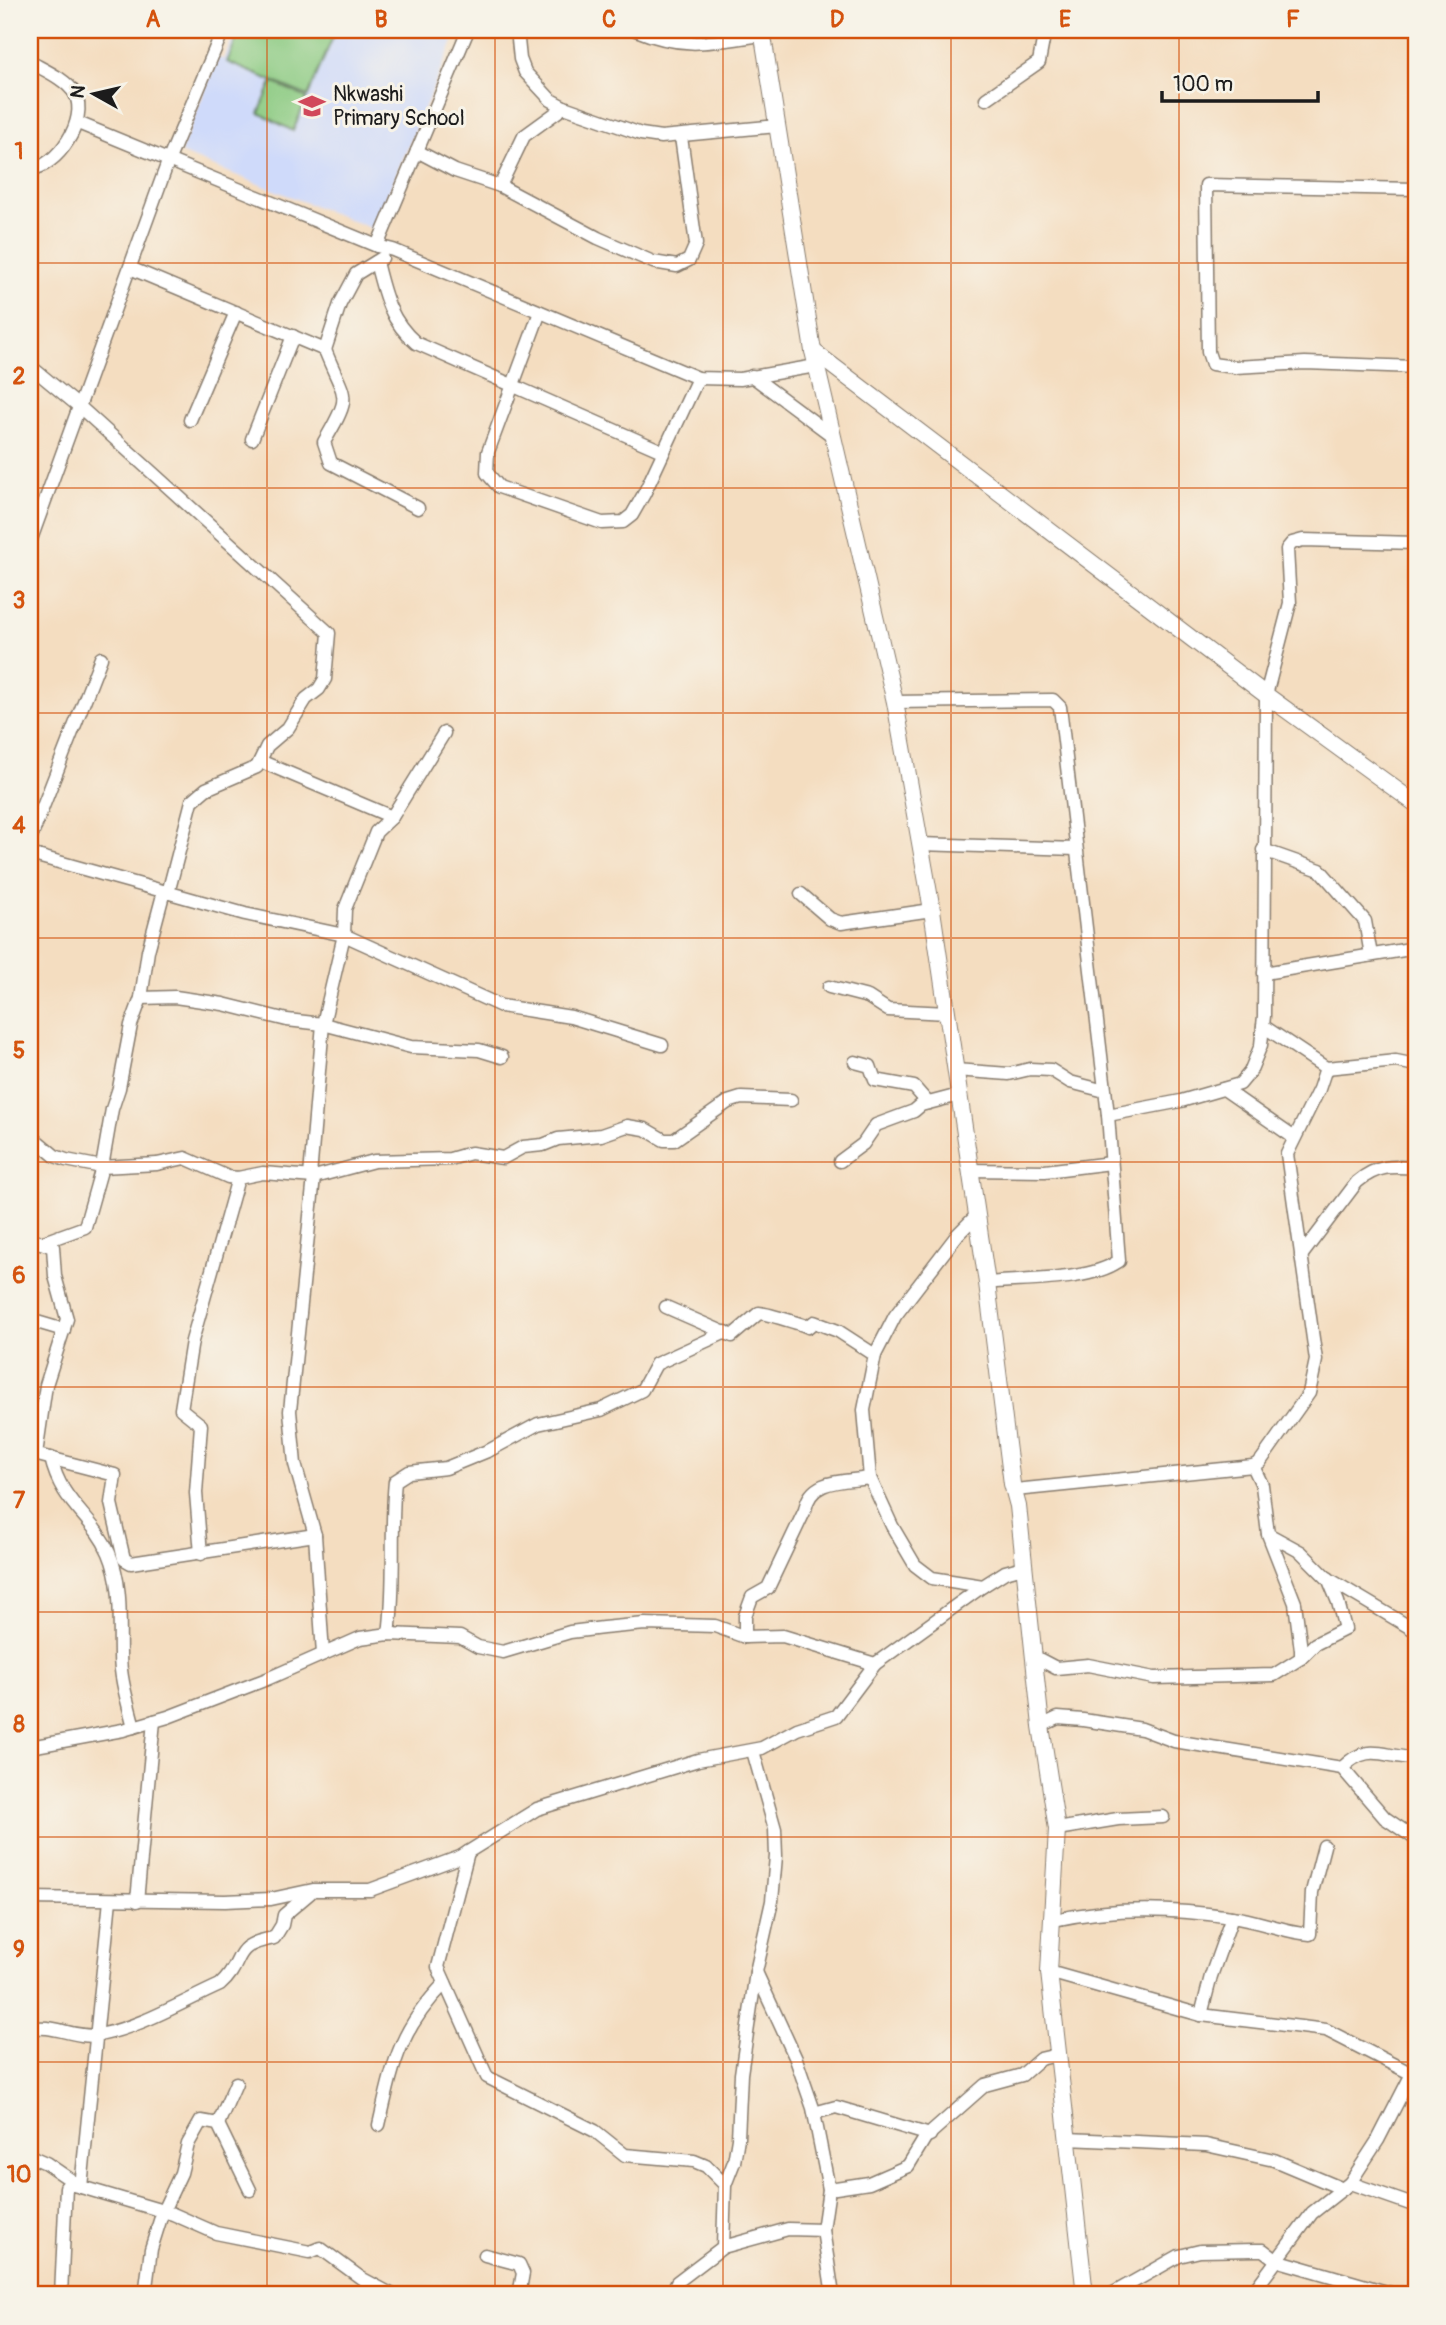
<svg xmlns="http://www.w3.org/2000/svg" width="1446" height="2325" font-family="Pangolin,sans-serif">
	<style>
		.built { fill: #cfdafa }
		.grass { fill: #8bca82; stroke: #54734f; stroke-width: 2 }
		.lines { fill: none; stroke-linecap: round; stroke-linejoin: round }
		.minor-casing { stroke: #887c6e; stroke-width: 15 }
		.tertiary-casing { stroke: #887c6e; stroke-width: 18 }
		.minor { stroke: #fff; stroke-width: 12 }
		.tertiary { stroke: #fff; stroke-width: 16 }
		.grid { fill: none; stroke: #d4530e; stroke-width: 2; stroke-opacity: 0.55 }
		.labels { text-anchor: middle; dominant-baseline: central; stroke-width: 6; stroke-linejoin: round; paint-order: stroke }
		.poi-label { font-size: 21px; fill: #1c1c1c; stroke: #f7f3e8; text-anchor: start }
		.neatline { fill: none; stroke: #d4530e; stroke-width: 2.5 }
		.grid-label { font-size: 23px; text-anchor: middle; font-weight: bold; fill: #d4530e }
	</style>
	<rect width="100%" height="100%" fill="#f7f3e8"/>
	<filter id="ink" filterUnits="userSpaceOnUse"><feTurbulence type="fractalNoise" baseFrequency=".0143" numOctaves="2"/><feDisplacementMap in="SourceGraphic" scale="14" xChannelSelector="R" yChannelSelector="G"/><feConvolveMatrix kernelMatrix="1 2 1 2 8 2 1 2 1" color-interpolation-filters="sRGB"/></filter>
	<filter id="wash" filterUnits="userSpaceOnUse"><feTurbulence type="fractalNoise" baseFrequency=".00686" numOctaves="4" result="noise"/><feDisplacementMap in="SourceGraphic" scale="28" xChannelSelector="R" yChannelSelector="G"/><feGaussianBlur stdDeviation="1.57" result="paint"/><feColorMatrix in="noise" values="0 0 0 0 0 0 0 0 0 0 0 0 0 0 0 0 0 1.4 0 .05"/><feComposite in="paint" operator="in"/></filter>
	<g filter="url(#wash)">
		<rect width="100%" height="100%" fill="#f4ddc0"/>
		<polygon class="built" points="236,30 458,30 373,229 180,153 218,58 224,59"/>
		<g class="grass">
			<polygon points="240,30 336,30 308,96 227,62"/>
			<polygon points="272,82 307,98 293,131 259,113"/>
		</g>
	</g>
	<g filter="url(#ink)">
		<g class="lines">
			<g class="minor-casing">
				<g id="minor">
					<polyline points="517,30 520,59 525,72 551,100 564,107 641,134 661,137 777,126"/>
					<path d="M636,30C685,50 712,42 762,35"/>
					<path d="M30,62C44,70 66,79 75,94C89,119 57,168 30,169"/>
					<polyline points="986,99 1039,62 1045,30"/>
					<polyline points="78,123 377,246 393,250 698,378 740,379 816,366"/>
					<polyline points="417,151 455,171 500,186 598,238 653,262 677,266 689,260 696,244 681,137"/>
					<polyline points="500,186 524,136 564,107"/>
					<polyline points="1416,189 1206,185 1208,352 1212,364 1235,367 1305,363 1416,367"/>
					<polyline points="377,246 468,30"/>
					<path d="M376,262C384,294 390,321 416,343L662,451"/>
					<polyline points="130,268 325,350 340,304 356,274 382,258"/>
					<polyline points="540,312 488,452 487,473 499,487 602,523 623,522 632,515 644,494 698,378"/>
					<path d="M325,350C345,401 354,391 324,442L331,463L418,508"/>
					<polyline points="30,366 81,408 329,633 325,679 319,689 306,699 288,728 267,746 257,767 206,789 192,801 168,893"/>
					<polyline points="752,376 834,437"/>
					<polyline points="190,420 236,312"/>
					<polyline points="252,439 293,336"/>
					<polyline points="30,542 169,159 223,30"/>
					<path d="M895,702L1053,700L1060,707L1108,1115L1119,1261C1088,1282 1025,1279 987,1283"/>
					<polyline points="444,733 392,817 376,832 345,909 344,935 501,1006 571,1017 662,1045"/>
					<polyline points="260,761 392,817"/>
					<polyline points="30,840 101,658"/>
					<polyline points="920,844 1076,849"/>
					<polyline points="1263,850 1320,870 1365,921 1371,955"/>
					<polyline points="30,854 245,914 344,935 323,1024 310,1176"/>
					<polyline points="801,894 830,919 841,923 932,910"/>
					<polyline points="1264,973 1416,948"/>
					<polyline points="829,987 868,997 888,1010 947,1013"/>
					<polyline points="141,998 175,997 223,1004 287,1020 323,1024 411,1047 479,1050 502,1057"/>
					<polyline points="855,1062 870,1066 875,1080 914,1087 928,1103"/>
					<polyline points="1326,1068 1396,1061 1416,1065"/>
					<polyline points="955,1070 1009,1074 1030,1069 1051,1070 1070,1082 1105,1091"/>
					<polyline points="1224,1089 1293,1137"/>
					<polyline points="1108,1115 1181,1101 1240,1084 1250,1072 1261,1045 1264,1016 1266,695 1290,603 1287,549 1292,543 1303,540 1416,543"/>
					<polyline points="30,1135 55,1156 66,1160 102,1167 157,1164 185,1158 228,1177 238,1178 263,1173 314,1177 374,1161 450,1159 471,1153 503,1158 523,1147 543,1145 558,1139 601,1135 627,1126 645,1129 664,1140 674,1140 728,1102 741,1098 791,1100"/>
					<polyline points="840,1161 863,1144 876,1125 914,1111 921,1105 959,1095"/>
					<polyline points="969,1170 1045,1171 1111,1163"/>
					<polyline points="314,1177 290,1411 295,1464 315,1535 323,1654"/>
					<polyline points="975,1217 958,1234 895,1316 875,1355 864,1410 870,1478 892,1526 915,1565 932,1578 983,1586 1005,1572 1023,1567"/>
					<polyline points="30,1239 53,1247 55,1276 67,1319 46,1385 36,1454"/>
					<polyline points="41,1243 85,1227 102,1167 112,1109 119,1088 131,1025 141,998 148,951 164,891"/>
					<path d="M1301,1256L1357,1182C1377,1165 1392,1166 1416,1168"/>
					<path d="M666,1307L732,1336L759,1313C765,1313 805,1325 808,1327L814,1322L838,1331L875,1355"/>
					<polyline points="30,1320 64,1330"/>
					<polyline points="30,1453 115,1475 111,1503 124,1559 131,1563 315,1535"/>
					<path d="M51,1458C61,1504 93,1516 109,1553C123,1586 119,1620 120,1654C120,1679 128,1703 134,1727"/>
					<polyline points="1253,1466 1262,1485 1268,1534 1301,1552 1327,1578 1416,1631"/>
					<polyline points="1015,1490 1253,1466 1260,1462 1309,1393 1316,1360 1287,1154 1319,1089 1326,1068 1263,1026"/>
					<polyline points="201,1554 196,1493 201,1425 181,1409 192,1341 238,1178"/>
					<path d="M389,1634C396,1583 390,1532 395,1481L409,1472L446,1468L490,1450L538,1424L601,1410L642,1390L656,1364L726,1332"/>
					<path d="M745,1637V1616L752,1597L768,1588L805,1510C810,1478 843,1482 870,1478"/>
					<polyline points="1035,1657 1056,1668 1088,1665 1154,1678 1274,1675 1301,1658 1301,1650 1295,1603 1268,1534"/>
					<polyline points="1301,1658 1315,1644 1345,1629 1338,1602 1328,1578"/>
					<polyline points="1041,1726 1058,1718 1083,1720 1142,1729 1174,1741 1342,1768 1385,1818 1416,1839"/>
					<polyline points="30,1747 123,1730 168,1717 267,1679 360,1638 389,1634 460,1637 478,1647 503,1652 570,1632 603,1628 645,1624 715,1626 745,1637 783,1636 875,1664"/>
					<path d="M1342,1768C1369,1741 1384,1758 1416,1758"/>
					<polyline points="1057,1829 1118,1819 1163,1817"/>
					<polyline points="468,1852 438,1967 487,2077 595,2131 625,2155 694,2161 706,2166 725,2185"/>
					<polyline points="30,1898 225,1901 271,1899 313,1890 370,1890 460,1857 537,1809 698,1760 762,1748 797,1729 836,1716 875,1664 983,1586"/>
					<polyline points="110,1900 81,2187 173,2214 216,2233 310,2252 320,2248 361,2278 393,2295"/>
					<polyline points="137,1901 154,1721"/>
					<path d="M1054,1920C1111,1907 1172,1908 1231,1917C1257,1920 1284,1932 1310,1934L1312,1892L1324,1846"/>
					<polyline points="756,1972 796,2059 813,2108 829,2189 823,2230 833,2295"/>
					<polyline points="1049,1972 1201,2015 1326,2030 1416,2076"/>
					<polyline points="1201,2015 1211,1976 1232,1917"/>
					<path d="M30,2029C52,2023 75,2039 99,2035C141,2027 182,2002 220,1985C247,1961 228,1946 274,1938L282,1925L284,1915L310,1893"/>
					<polyline points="814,2113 836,2107 930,2135"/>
					<polyline points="218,2124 236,2083"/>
					<path d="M379,2125C393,2064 399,2030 445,1983"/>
					<polyline points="1067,2139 1206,2145 1274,2160 1343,2189"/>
					<polyline points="30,2156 46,2163 81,2187 69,2184 66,2187 61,2295"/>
					<polyline points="1350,2183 1378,2140 1416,2066"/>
					<polyline points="829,2189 869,2183 908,2166 925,2138 985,2085 1022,2075 1040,2059 1057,2055"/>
					<polyline points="723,2247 788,2229 823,2230"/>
					<polyline points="485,2255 519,2264 523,2273 519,2295"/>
					<polyline points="145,2295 151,2249 163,2211 181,2173 188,2144 201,2121 218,2124 250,2190"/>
					<polyline points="671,2295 677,2282 723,2247 725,2185 734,2162 738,2138 741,2074 756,1972 772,1901 776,1856 775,1829 753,1751"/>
					<polyline points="1110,2295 1179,2256 1200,2251 1256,2250 1263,2250 1276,2260 1397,2295"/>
					<polyline points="1251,2295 1312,2213 1350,2183 1416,2206"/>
				</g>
			</g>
			<g class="tertiary-casing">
				<g id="tertiary">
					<polyline points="762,30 813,351 895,702 932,910 987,1283 1012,1484 1018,1506 1041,1726 1057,1829 1049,1972 1085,2295"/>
					<polyline points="813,351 1266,695 1416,804"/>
				</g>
			</g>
			<use href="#minor" class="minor"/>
			<use href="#tertiary" class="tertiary"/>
		</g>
	</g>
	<path class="grid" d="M267,30V2295M495,30V2295M723,30V2295M951,30V2295M1179,30V2295M30,263H1416M30,488H1416M30,713H1416M30,938H1416M30,1162H1416M30,1387H1416M30,1612H1416M30,1837H1416M30,2062H1416"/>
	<defs>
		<g id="school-bare" transform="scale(2.1)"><path d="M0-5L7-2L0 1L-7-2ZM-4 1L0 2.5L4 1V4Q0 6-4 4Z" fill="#d1495b" stroke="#f7f3e8" stroke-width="2.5" paint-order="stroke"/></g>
	</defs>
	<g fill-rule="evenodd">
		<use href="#school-bare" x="312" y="106"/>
	</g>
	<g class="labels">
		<g class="poi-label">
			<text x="333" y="94">Nkwashi<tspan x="333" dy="24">Primary School</tspan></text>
		</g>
	</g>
	<rect width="1446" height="2325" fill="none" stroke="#f7f3e8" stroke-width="77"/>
	<g transform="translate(94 94) rotate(278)" stroke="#f7f3e8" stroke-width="5" paint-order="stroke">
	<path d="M0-5L12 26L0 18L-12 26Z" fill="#1c1c1c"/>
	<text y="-10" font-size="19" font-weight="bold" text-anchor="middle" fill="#1c1c1c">N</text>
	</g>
	<path d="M1162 91v10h156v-10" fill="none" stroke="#1c1c1c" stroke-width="3.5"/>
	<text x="1173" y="91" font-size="21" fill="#1c1c1c" stroke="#f7f3e8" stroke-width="5" paint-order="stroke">100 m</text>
	<rect x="38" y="38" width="1370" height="2248" class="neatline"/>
	<g class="grid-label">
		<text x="153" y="27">A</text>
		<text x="381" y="27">B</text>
		<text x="609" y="27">C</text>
		<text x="837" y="27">D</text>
		<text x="1065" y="27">E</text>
		<text x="1293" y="27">F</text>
		<text x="19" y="159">1</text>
		<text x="19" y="384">2</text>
		<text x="19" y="608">3</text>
		<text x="19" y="833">4</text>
		<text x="19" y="1058">5</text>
		<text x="19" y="1283">6</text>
		<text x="19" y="1508">7</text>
		<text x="19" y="1732">8</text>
		<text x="19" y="1957">9</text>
		<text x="19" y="2182">10</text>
	</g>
</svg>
